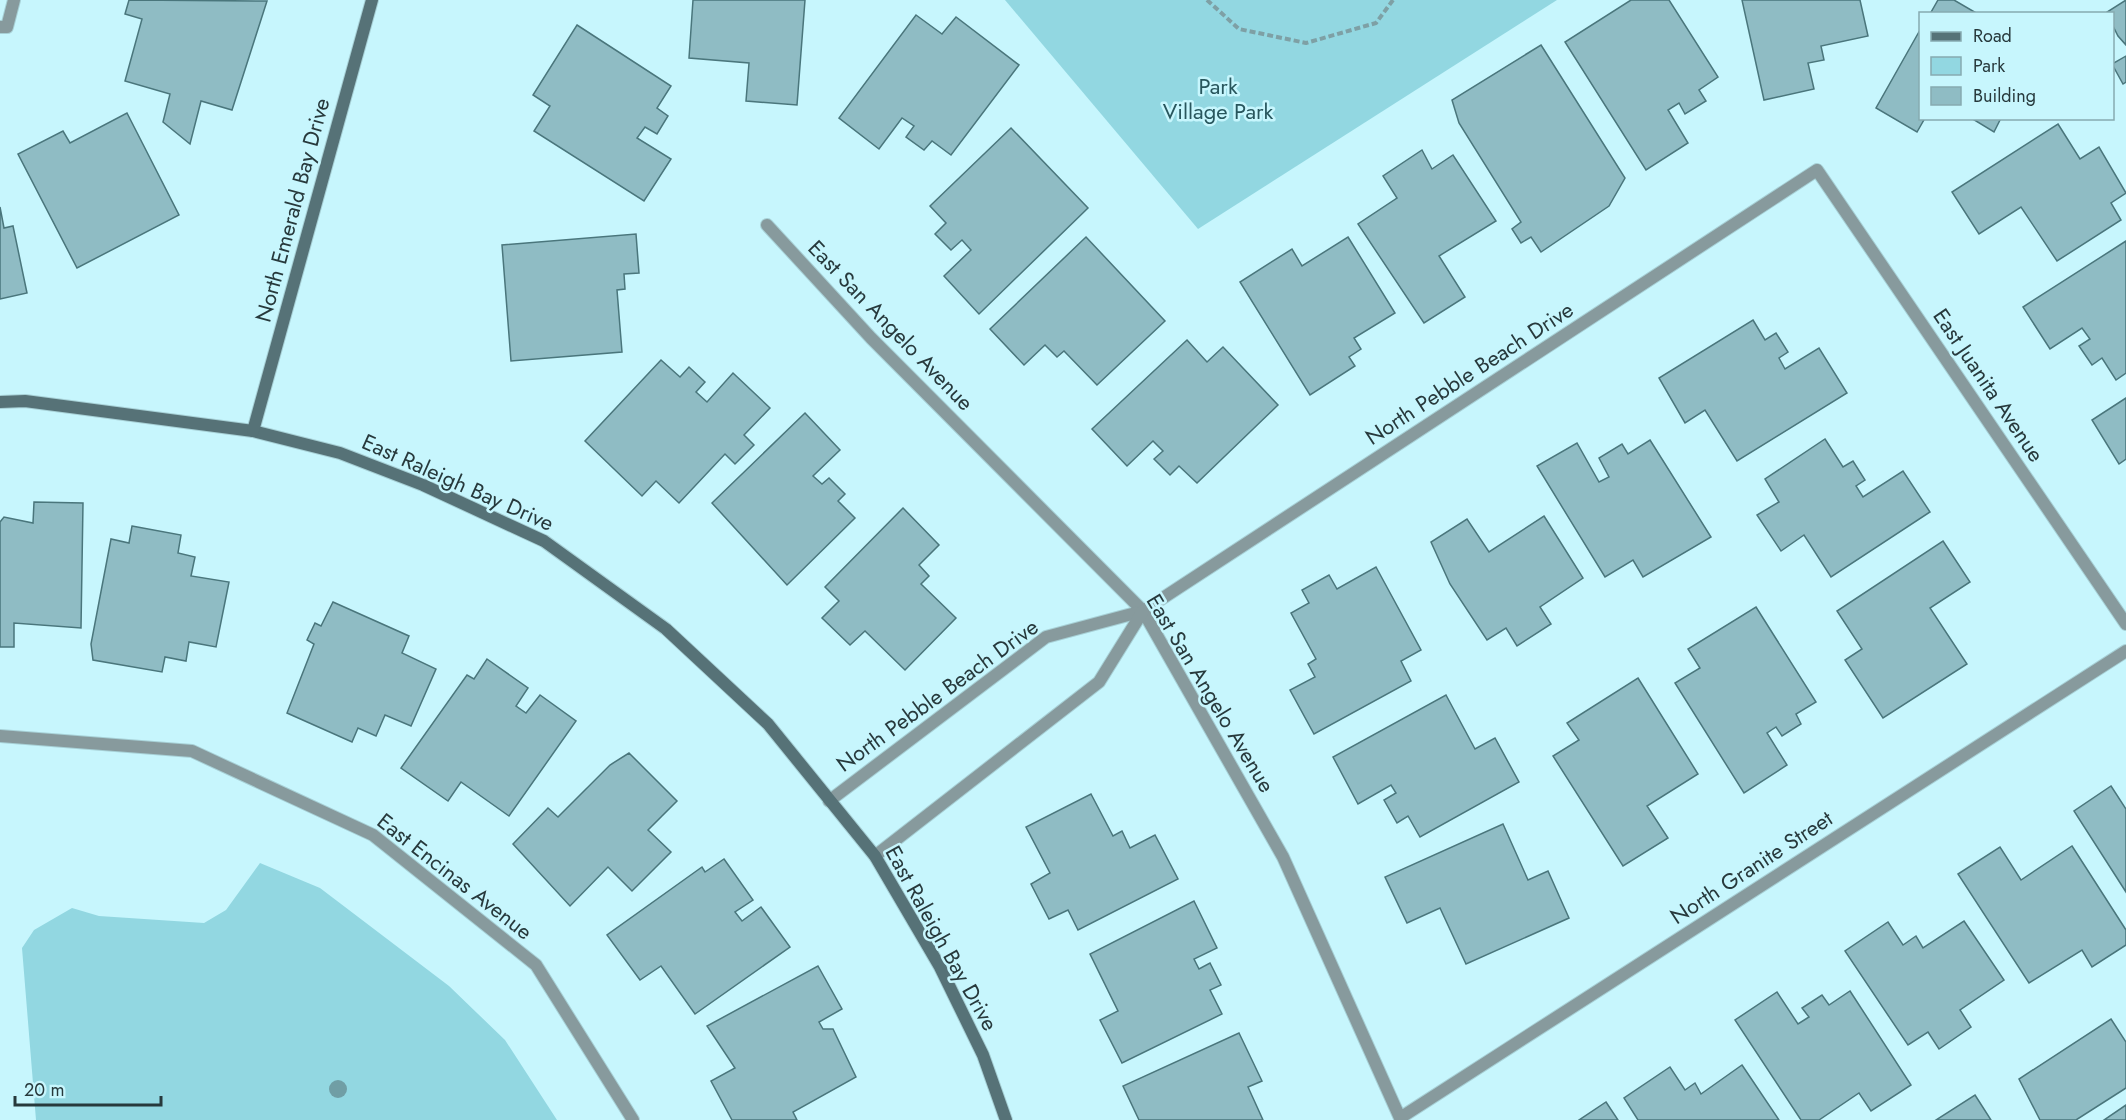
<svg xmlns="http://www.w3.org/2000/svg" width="2126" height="1120" font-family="Jost,sans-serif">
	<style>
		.green { fill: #92d7e1 }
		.building { fill: #8fbcc4; stroke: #4a767c; stroke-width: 1.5 }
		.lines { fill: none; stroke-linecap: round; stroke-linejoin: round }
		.street-casing { stroke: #a7d0d6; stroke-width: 14 }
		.secondary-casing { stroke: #a7d0d6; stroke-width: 14 }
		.path { stroke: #7ea0a5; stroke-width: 4; stroke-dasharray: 6 3; stroke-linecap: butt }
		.street { stroke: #879a9d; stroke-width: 12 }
		.secondary { stroke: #567277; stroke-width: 12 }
		.tree { fill: #709ea5 }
		.labels { text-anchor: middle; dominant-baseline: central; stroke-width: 5; stroke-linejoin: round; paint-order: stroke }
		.park-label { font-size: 22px; fill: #28565d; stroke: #c7f6fd }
		.street-label { font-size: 22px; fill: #27393c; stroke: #c7f6fd }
	</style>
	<rect width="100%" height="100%" fill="#c7f6fd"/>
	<g class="green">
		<polygon points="1005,0 1557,0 1198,229"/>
		<polygon points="260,863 320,888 449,986 505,1040 557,1120 36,1120 22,948 34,930 72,908 99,916 204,923 226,910"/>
	</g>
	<g class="building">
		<polygon points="129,0 267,1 232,110 201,101 190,144 163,122 170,94 125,81 142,19 125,14"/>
		<polygon points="693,0 805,0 797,105 746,101 749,63 689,58"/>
		<polygon points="1631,0 1669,0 1718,77 1699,90 1706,101 1685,114 1679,103 1668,110 1688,143 1646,170 1565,42"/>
		<polygon points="1742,0 1860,0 1868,36 1821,46 1824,60 1808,63 1814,89 1764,100"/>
		<polygon points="1938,0 1954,0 1978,14 1930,14"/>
		<polygon points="2126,0 2126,45 2118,36 2112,24 2112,14 2107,12"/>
		<polygon points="916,15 942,34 956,17 1019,65 951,155 932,141 924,150 906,137 914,126 902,118 879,149 839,118"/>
		<polygon points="577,25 671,86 657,108 668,116 657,134 645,127 637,138 671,159 644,201 534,131 550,106 533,95"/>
		<polygon points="1920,30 1920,118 1925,118 1917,132 1876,108"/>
		<polygon points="1541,45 1625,178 1609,206 1541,252 1531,237 1521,243 1512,229 1521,222 1459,123 1452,100"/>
		<polygon points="2126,56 2126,82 2123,84 2112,64"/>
		<polygon points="127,113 179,215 77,268 18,154 63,131 70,143"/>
		<polygon points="1971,118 2001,118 1994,132"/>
		<polygon points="2058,124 2080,159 2099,147 2126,193 2111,203 2121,220 2057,261 2021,207 1979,234 1952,192"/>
		<polygon points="1011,128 1088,208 979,314 944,276 971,250 962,240 951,250 935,234 946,223 930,206"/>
		<polygon points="1422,150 1432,169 1453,155 1496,221 1439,256 1465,297 1424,323 1358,224 1397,198 1383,176"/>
		<polygon points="0,207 4,228 13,226 27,293 0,299"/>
		<polygon points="636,234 639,273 624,274 625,289 617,290 622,352 511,361 502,245"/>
		<polygon points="1086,237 1165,321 1097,385 1064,351 1057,357 1045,345 1024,365 990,329"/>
		<polygon points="1348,237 1395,313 1354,338 1361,349 1349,357 1355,366 1310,395 1240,282 1292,249 1302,266"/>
		<polygon points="2126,241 2126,373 2116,380 2102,358 2092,365 2079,346 2090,339 2082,328 2050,349 2023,307"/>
		<polygon points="1753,320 1765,340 1776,333 1788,352 1779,358 1785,369 1819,348 1847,393 1737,461 1705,410 1685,423 1659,378"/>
		<polygon points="1187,340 1207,362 1223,347 1278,405 1197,483 1179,466 1170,475 1154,459 1163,451 1153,441 1127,466 1092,429"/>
		<polygon points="661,360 680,377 689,367 705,382 696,392 707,402 733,373 770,408 744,435 754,445 735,464 725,454 679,503 656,481 642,496 585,441"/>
		<polygon points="2126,398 2126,459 2119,464 2092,420"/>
		<polygon points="805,413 840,450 813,476 822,484 829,478 845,494 838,501 855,518 787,585 712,503"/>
		<polygon points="1825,439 1843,467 1853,461 1865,480 1856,486 1863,497 1903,471 1930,512 1831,577 1804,535 1781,551 1757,515 1779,502 1765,479"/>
		<polygon points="1650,440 1711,537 1643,577 1633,560 1605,577 1537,466 1577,443 1599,482 1609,477 1599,458 1622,444 1628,454"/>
		<polygon points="34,502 83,503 81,628 14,623 14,647 0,647 0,522 4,517 33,523"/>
		<polygon points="903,508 939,545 919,565 929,576 921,584 956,618 905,670 865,631 850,645 822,618 839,601 825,587"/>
		<polygon points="1544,516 1583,578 1540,607 1551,624 1517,646 1506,628 1487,640 1450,584 1431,542 1467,519 1489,552"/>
		<polygon points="132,526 181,535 178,553 195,557 191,576 229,582 216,647 189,642 186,661 165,657 162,672 93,660 91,644 111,539 129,543"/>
		<polygon points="1943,541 1970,582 1930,608 1967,664 1883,718 1845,660 1862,649 1837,611"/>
		<polygon points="1376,567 1421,650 1401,661 1411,681 1314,734 1290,690 1315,677 1308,664 1316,659 1291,613 1309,603 1302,590 1329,575 1337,589"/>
		<polygon points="333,602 409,636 402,653 436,669 411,726 385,715 376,736 358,728 352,742 287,713 314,644 307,640 315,623 321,626"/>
		<polygon points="1756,607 1816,702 1796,714 1801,724 1782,736 1776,727 1767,733 1787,765 1744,793 1675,683 1700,668 1688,649"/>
		<polygon points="487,659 528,688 516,706 526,713 540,695 576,721 509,816 461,782 448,801 401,768 467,675 474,679"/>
		<polygon points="1638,678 1698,774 1647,806 1668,838 1623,866 1553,756 1579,740 1567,723"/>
		<polygon points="1446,695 1475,749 1495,738 1519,782 1420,837 1408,816 1397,823 1384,800 1396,793 1391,785 1358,804 1333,757"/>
		<polygon points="629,753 677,801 648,830 671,852 632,891 608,867 570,906 513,844 548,808 558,817 610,765"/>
		<polygon points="2111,786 2126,809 2126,892 2074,811"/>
		<polygon points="1091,794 1113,836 1122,831 1130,848 1155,835 1178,879 1078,930 1068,910 1049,919 1031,884 1050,873 1026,827"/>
		<polygon points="1503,824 1528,880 1548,871 1569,918 1466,964 1440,908 1407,923 1385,877"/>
		<polygon points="2072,846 2126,930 2126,945 2092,967 2082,950 2029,983 1958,874 2000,847 2021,880"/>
		<polygon points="724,859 753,900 735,912 742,921 761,907 790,947 695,1014 661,966 640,980 607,935 702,867 705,872"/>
		<polygon points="1194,901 1217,948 1194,959 1199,969 1210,963 1221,985 1210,990 1222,1014 1122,1063 1100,1020 1118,1011 1090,954"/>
		<polygon points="1964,921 2004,980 1960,1010 1971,1027 1939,1049 1928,1032 1908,1045 1845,951 1888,922 1903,945 1916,936 1923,948"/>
		<polygon points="818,966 842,1009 819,1022 823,1029 833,1029 856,1077 793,1112 797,1120 732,1120 711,1081 735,1068 707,1026"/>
		<polygon points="1850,991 1911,1085 1871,1111 1859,1093 1819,1120 1801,1120 1735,1020 1777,992 1798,1024 1809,1017 1802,1008 1822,995 1829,1005"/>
		<polygon points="2111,1019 2126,1042 2126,1088 2076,1120 2040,1120 2019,1079"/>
		<polygon points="1239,1033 1262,1081 1248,1087 1263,1120 1139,1120 1123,1086"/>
		<polygon points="1742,1065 1779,1120 1638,1120 1624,1098 1670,1067 1685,1090 1695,1083 1701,1094"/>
		<polygon points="1975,1095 1991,1120 1936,1120"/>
		<polygon points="1606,1102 1618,1120 1579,1120"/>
		<polygon points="2126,1105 2126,1120 2104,1120"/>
	</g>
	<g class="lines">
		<g class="street-casing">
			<g id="street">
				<polyline points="0,27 7,27 14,0"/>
				<polyline points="767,225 871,338 1143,611 1283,857 1400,1118 2126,651"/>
				<polyline points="0,736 192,751 373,835 536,965 633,1120"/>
				<polyline points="829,801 1046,637 1143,611 1817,170 2126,624"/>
				<polyline points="875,856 1099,682 1143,611"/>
			</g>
		</g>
		<g class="secondary-casing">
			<g id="secondary">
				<polyline points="0,402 25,401 253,431 340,453 423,485 544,541 666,629 768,724 875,856 940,967 983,1055 1006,1120"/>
				<polyline points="253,431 372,0"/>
			</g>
		</g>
		<polyline class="path" points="1207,0 1239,29 1306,43 1376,23 1393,0"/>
		<use href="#street" class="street"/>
		<use href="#secondary" class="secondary"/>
	</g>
	<circle class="tree" cx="338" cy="1089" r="9"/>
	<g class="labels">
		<g class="park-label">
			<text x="1218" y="86">Park<tspan x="1218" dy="25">Village Park</tspan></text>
		</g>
		<g class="street-label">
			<text transform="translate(292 210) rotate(-75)">North Emerald Bay Drive</text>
			<text transform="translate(891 325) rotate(46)">East San Angelo Avenue</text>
			<text transform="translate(1469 373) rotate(-33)">North Pebble Beach Drive</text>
			<text transform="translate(1989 385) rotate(56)">East Juanita Avenue</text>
			<text transform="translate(458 482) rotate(24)">East Raleigh Bay Drive</text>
			<text transform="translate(1211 693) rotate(59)">East San Angelo Avenue</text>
			<text transform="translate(937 695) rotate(-36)">North Pebble Beach Drive</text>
			<text transform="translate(1751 867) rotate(-33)">North Granite Street</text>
			<text transform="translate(455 876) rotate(38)">East Encinas Avenue</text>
			<text transform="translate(942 938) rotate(61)">East Raleigh Bay Drive</text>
		</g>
	</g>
	<rect x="1919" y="12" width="195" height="108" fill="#c7f6fd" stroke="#87aab0" stroke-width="1.5"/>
	<rect x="1931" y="32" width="30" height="9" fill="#567277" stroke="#87aab0" stroke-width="1.5"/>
	<text x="1973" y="42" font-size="18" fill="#27393c">Road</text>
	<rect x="1931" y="57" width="30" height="18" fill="#92d7e1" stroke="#87aab0" stroke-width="1.5"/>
	<text x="1973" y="72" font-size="18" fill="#27393c">Park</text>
	<rect x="1931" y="87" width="30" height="18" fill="#8fbcc4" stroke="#87aab0" stroke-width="1.5"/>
	<text x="1973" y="102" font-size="18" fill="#27393c">Building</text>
	<path d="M15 1096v9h146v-9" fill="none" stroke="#27393c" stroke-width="3"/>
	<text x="24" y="1096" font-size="18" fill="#27393c" stroke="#c7f6fd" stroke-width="4.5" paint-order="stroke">20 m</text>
</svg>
